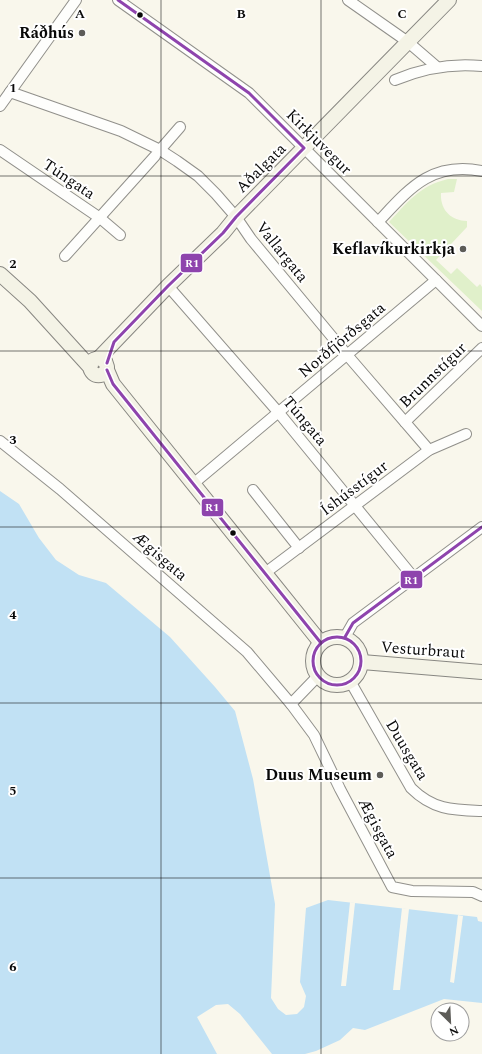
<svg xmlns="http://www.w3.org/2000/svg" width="482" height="1054" font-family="Spectral,serif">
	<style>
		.green { fill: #e0f0ca }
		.water { fill: #c1e1f4 }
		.pier { fill: #f9f7ec }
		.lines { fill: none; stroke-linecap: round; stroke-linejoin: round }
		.street-casing { stroke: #91908b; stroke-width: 12 }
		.secondary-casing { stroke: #888782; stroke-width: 16 }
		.street { stroke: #fefefc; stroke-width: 10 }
		.secondary { stroke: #f4f3e6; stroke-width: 14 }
		.bus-1-casing { stroke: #fff; stroke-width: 6 }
		.bus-1 { stroke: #8e44ad; stroke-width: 3 }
		.grid { fill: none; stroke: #090909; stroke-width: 1; stroke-opacity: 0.55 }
		.bus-dot { fill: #090909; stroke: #fff; stroke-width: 1.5 }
		.poi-dot { fill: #5d5c58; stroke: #fff; stroke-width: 1.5 }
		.labels { text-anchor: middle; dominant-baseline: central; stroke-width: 4; stroke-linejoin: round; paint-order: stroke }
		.poi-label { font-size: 16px; font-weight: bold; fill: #090909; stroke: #fff; text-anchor: end }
		.street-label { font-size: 16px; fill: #090909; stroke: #fff }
		.grid-label { font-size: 13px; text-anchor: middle; font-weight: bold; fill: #090909; stroke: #fff; stroke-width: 4; stroke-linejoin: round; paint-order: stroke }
		.line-badge { stroke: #fff; stroke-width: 1.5 }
		.badge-label { font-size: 11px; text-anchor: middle; font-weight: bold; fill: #fff }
	</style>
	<rect width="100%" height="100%" fill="#f9f7ec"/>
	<path class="green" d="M448,179H457L454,192L441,193C440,210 451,221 467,221V227L436,260L451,274L457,268L477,287L480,284L482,287V311L389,222C408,202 419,186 448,179Z"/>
	<polygon class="water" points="0,491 19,504 39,538 56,560 79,575 106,583 170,637 215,687 235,711 253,779 275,904 271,998 278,1009 286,1015 297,1014 304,1007 306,996 300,982 306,908 328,900 477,917 478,921 482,922 482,1003 444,999 365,1030 353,1028 340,1040 316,1051 305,1054 272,1054 240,1014 228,1004 216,1005 197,1017 217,1054 0,1054"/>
	<g class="pier">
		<polygon points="350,902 355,903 346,986 341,986"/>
		<polygon points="402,908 409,909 400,990 393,990"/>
		<polygon points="458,915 463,916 454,983 450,982"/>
	</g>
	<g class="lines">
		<g class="street-casing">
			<g id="street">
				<polyline points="118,0 249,93 482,326"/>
				<polyline points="348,0 408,42 437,67"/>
				<path d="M395,80C423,68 452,63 482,66"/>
				<polyline points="10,92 121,131 160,150 177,161 198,176 216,194 236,217 251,239 348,356 429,450"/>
				<polyline points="0,106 76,0"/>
				<polyline points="0,150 100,218 120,235"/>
				<polyline points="160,150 180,127"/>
				<path d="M378,222C409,189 431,161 482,171"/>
				<polyline points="65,256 155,156"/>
				<polyline points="168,286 279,413 414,578"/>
				<polyline points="405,422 482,348"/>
				<polyline points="0,441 60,489 247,652 291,704 318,676"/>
				<polyline points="193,484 436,280"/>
				<polyline points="253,490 299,548"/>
				<polyline points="265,573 429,450 466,434"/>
				<polyline points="345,637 353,623 482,527"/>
				<path d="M350,681L411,788C433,810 453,810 482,811"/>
				<polyline points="291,704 314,735 340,789 392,887 412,891 473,892 482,896"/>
			</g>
		</g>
		<g class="secondary-casing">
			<g id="secondary">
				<path d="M0,274L30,301L90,367C92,378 105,378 107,367L105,361L99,358L93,360L90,367"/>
				<polyline points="99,358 168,286 223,233 236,217 449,0"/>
				<polyline points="107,370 113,384 321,643"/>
				<circle cx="337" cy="661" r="24"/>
				<polyline points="362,662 482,672"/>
			</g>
		</g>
		<use href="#street" class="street"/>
		<use href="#secondary" class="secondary"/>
		<g class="bus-1-casing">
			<g id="bus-1">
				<polyline points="107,363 114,342 168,286 223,233 236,217 304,148 249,93 118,0"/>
				<polyline points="107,370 113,384 321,643"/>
				<circle cx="337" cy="661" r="24"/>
				<polyline points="345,637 353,623 482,527"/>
			</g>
		</g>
		<use href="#bus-1" class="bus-1"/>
	</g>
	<path class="grid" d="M161,0V1054M321,0V1054M0,176H482M0,351H482M0,527H482M0,703H482M0,878H482"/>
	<g class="bus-dot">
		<circle cx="140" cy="15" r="3.5"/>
		<circle cx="233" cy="533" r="3.5"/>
	</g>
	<g class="poi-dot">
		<circle cx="82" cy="33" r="4"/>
		<circle cx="463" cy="249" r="4"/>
		<circle cx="380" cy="775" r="4"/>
	</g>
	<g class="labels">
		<g class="poi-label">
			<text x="74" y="33">Ráðhús</text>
			<text x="455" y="249">Keflavíkurkirkja</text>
			<text x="372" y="775">Duus Museum</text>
		</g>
		<g class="street-label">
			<text transform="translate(319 142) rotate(45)">Kirkjuvegur</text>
			<text transform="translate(261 168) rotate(-45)">Aðalgata</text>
			<text transform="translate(69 179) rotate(34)">Túngata</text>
			<text transform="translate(282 252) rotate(51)">Vallargata</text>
			<text transform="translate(342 340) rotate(-40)">Norðfjörðsgata</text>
			<text transform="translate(433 375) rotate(-44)">Brunnstígur</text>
			<text transform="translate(305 421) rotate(50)">Túngata</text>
			<text transform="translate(354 488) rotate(-37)">Íshússtígur</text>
			<text transform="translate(160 556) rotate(41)">Ægisgata</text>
			<text transform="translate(423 650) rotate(4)">Vesturbraut</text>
			<text transform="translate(407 750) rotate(59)">Duusgata</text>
			<text transform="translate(378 828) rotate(62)">Ægisgata</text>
		</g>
	</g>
	<g class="grid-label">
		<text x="80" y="18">A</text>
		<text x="241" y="18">B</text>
		<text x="402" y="18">C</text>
		<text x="13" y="92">1</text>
		<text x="13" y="268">2</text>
		<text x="13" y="444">3</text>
		<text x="13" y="619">4</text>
		<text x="13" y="795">5</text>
		<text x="13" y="971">6</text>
	</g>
	<g class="line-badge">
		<rect x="180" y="253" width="23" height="20" rx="4" fill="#8e44ad"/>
		<rect x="201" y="498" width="23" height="19" rx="4" fill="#8e44ad"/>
		<rect x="400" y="570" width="23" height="19" rx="4" fill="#8e44ad"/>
	</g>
	<g class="badge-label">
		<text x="192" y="267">R1</text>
		<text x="212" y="511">R1</text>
		<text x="411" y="584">R1</text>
	</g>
	<g transform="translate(450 1022) rotate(156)"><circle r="19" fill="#ffffff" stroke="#9d9d9d"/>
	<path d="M0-3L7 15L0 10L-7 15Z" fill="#5d5c58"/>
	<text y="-6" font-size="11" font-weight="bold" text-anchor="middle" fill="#090909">N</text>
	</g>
</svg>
